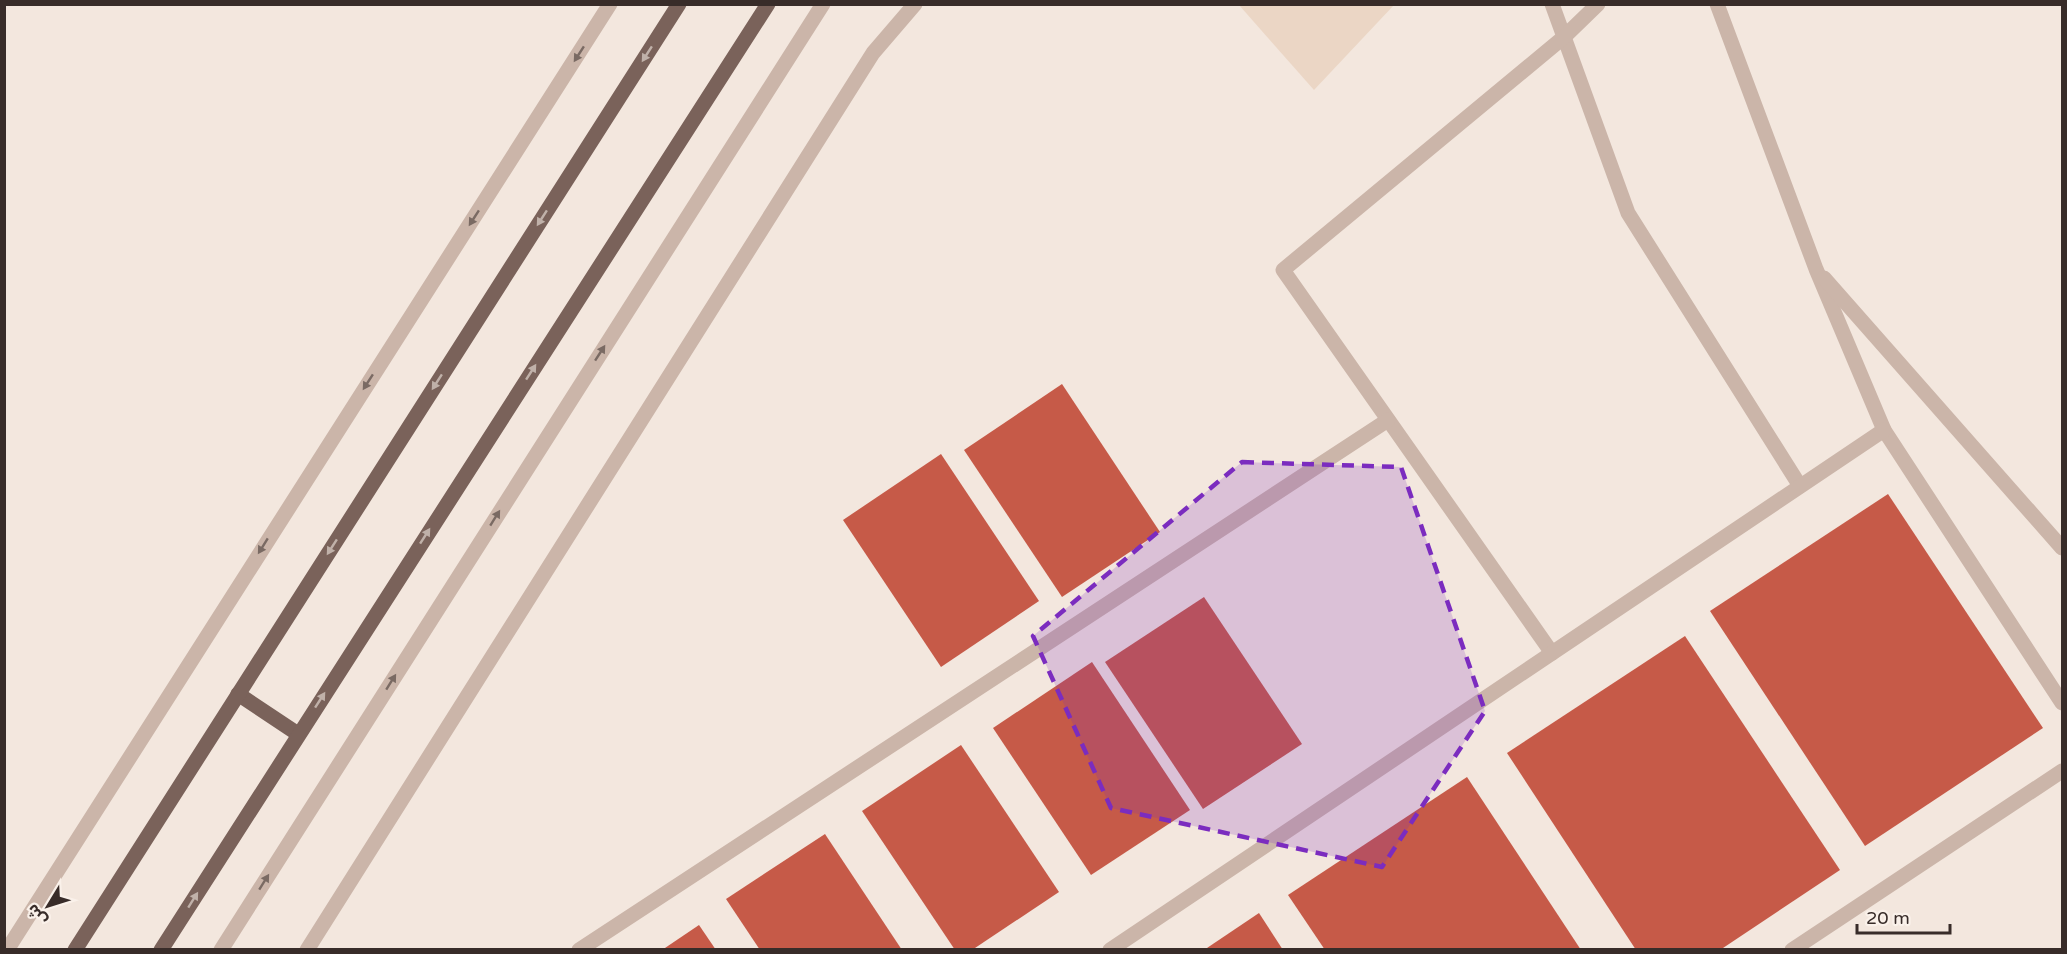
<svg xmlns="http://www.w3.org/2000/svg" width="2067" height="954" font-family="'Varela Round','Noto Sans Arabic',sans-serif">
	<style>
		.plaza { fill: #ebd6c5 }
		.building { fill: #c65a48 }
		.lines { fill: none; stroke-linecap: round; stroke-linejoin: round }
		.service { stroke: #cbb5a9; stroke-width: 15 }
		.minor { stroke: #cbb5a9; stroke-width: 15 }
		.primary { stroke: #7a625a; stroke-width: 15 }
		.oneway { fill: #7a6a63 }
		.oneway2 { fill: #c0b1a9 }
		.marked { fill: #7b2cbf; fill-opacity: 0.2; stroke: #7b2cbf; stroke-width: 4.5; stroke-dasharray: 12 8; stroke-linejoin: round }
	</style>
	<rect width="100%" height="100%" fill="#f3e7de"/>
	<polygon class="plaza" points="1239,5 1394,5 1314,90"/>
	<g class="building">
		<polygon points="1062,384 1160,532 1062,597 964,450"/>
		<polygon points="941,454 1039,601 941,667 843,520"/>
		<polygon points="1888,494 2043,728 1865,846 1710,611"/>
		<polygon points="1204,597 1302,744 1203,809 1105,662"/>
		<polygon points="1685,636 1840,870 1720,950 1636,950 1507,753"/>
		<polygon points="1092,662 1190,810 1091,875 993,728"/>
		<polygon points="961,745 1059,892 972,950 955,950 862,811"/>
		<polygon points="1467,777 1581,950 1325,950 1288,895"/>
		<polygon points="825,834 902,950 760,950 726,899"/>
		<polygon points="1259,913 1283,950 1204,950"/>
		<polygon points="699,925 716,950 662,950"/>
	</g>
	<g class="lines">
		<g class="service">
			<polyline points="1552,4 1628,213 1800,486"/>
			<polyline points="1717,4 1816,269 1884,430 2062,703"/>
			<polyline points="1824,278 2062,548"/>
			<polyline points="1552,653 1283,270 1564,37 1598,4"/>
			<polyline points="307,950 873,53 915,4"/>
			<polyline points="579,950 1388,420"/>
			<polyline points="1110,950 1884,430"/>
			<polyline points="1792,950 2062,771"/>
		</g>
		<g class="minor">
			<polyline points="7,950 610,4"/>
			<polyline points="221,950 823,4"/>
		</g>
		<g class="primary">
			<polyline points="238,694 298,734"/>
			<polyline points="75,950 679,4"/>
			<polyline points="161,950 768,4"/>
		</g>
	</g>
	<defs><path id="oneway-solid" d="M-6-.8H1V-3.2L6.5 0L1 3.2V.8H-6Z" transform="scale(1.5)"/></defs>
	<g class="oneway">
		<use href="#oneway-solid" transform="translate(579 54) rotate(123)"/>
		<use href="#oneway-solid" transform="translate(474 218) rotate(123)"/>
		<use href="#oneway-solid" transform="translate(600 353) rotate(-57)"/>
		<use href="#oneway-solid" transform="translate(368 382) rotate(123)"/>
		<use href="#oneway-solid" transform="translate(495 518) rotate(-58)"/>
		<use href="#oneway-solid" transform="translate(263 546) rotate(122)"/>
		<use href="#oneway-solid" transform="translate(391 682) rotate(-58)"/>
		<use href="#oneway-solid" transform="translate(264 882) rotate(-58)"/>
	</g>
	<g class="oneway2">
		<use href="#oneway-solid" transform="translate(647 54) rotate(123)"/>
		<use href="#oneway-solid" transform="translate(542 218) rotate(123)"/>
		<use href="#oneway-solid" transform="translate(531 372) rotate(-57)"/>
		<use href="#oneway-solid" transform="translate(437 382) rotate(123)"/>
		<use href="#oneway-solid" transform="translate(425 536) rotate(-57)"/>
		<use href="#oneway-solid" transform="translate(332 547) rotate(123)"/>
		<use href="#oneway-solid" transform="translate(320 700) rotate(-57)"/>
		<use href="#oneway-solid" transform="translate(193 900) rotate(-58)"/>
	</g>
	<path class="marked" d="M1242,462L1401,467L1485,711L1382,867L1111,808L1033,636Z"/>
	<rect width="2067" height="954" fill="none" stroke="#382c29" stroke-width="12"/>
	<g transform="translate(48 906) rotate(232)" stroke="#faf1ea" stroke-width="4.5" paint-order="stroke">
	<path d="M0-4.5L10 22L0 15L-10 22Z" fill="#382c29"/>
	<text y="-9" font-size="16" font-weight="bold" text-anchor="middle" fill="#382c29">ش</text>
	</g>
	<path d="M1857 924v9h93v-9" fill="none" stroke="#382c29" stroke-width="3"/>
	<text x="1866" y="924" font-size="18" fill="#382c29" stroke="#faf1ea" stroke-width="4.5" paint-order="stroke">20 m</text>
</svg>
